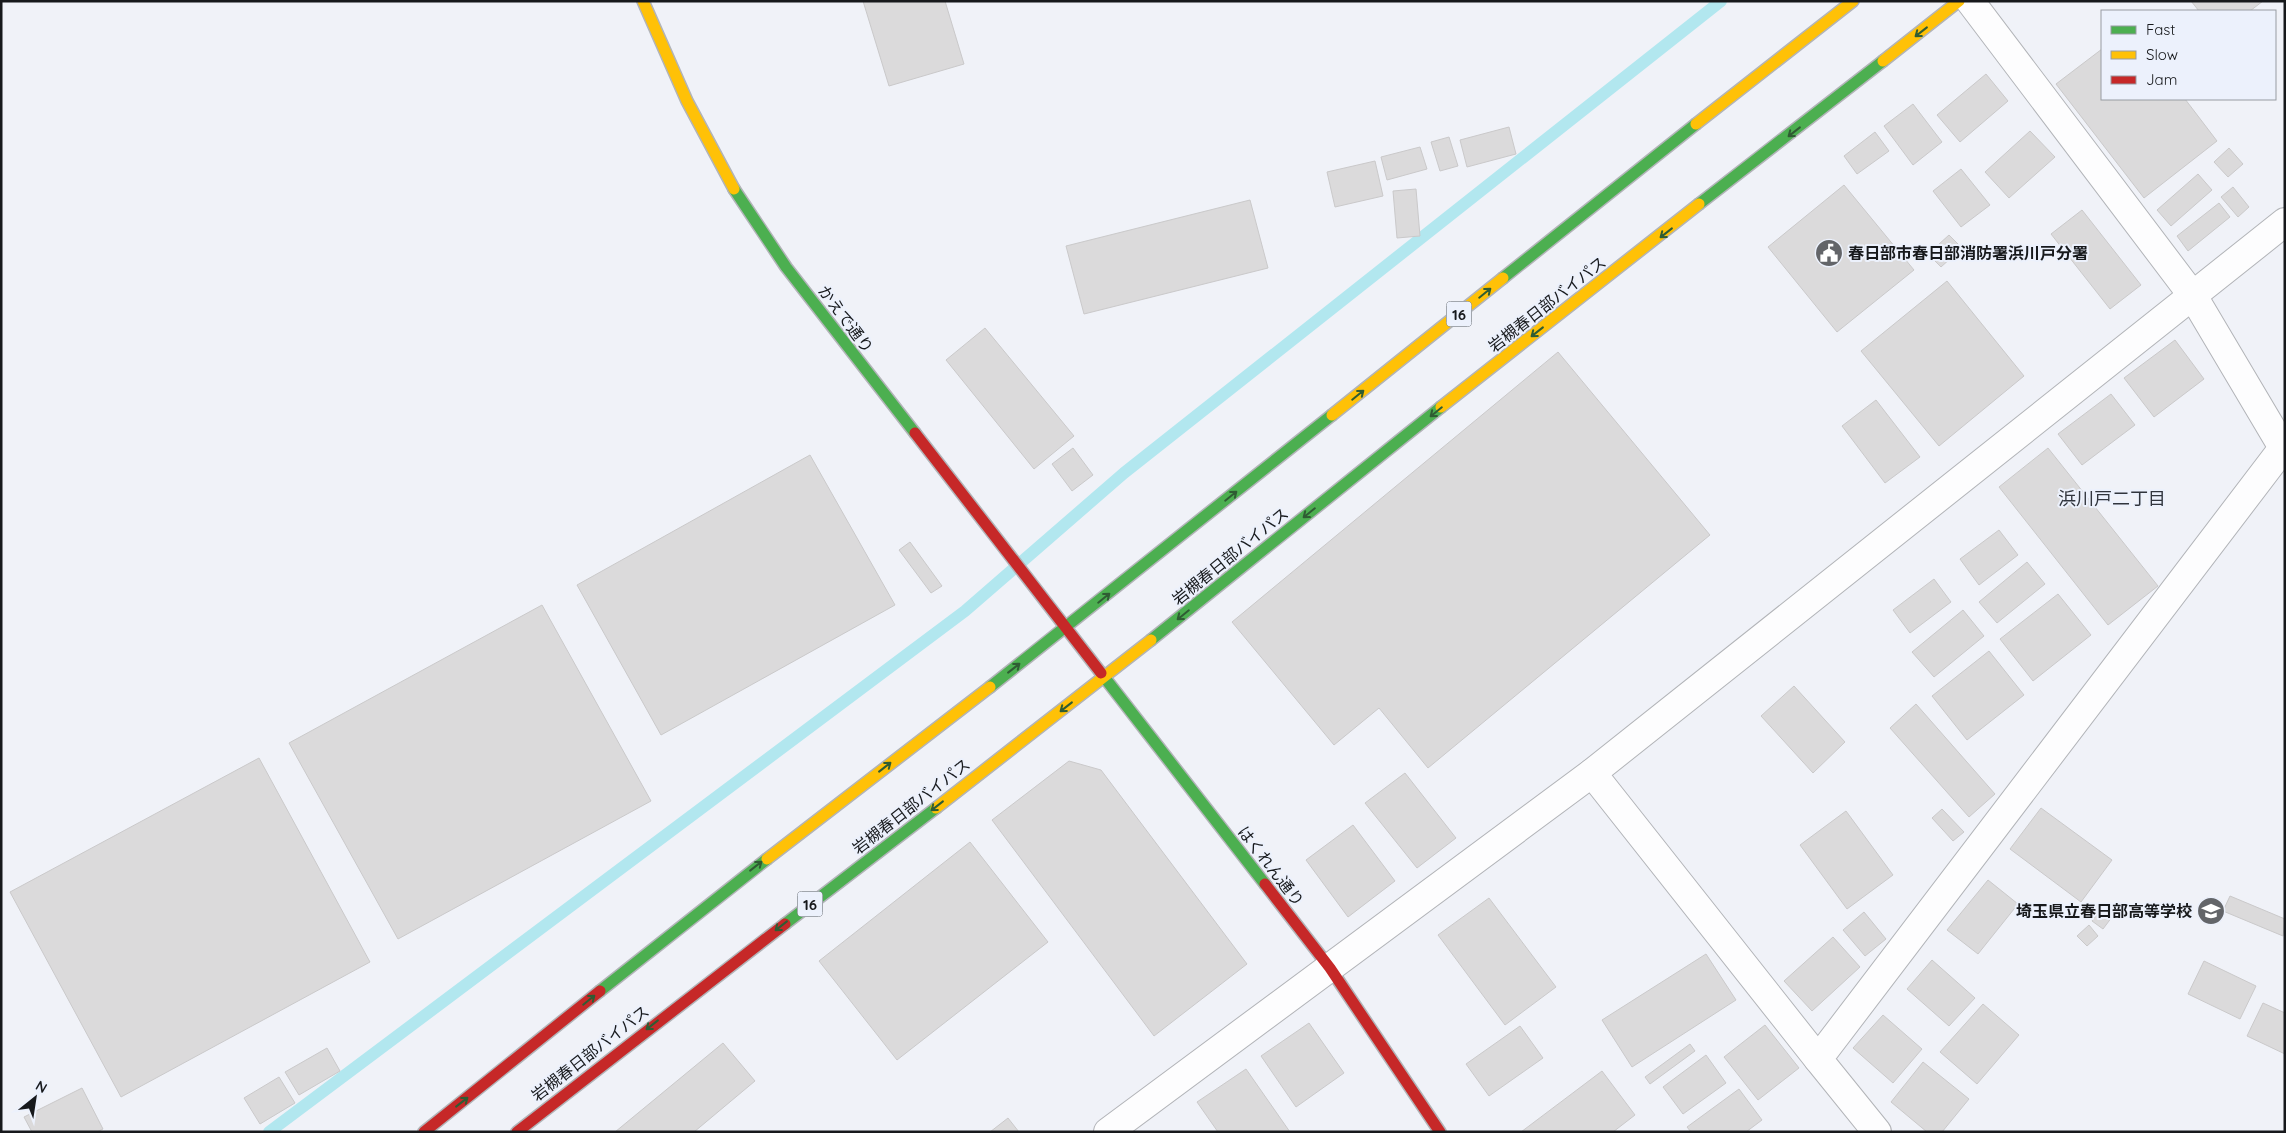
<svg xmlns="http://www.w3.org/2000/svg" width="2286" height="1133" font-family="Quicksand,'Noto Sans JP',sans-serif">
	<style>
		.lines { fill: none; stroke-linecap: round; stroke-linejoin: round }
		.stream { stroke: #b2e7ef; stroke-width: 12 }
		.building { fill: #dbdadb; stroke: #cac9ca }
		.street-casing { stroke: #b2b4b8; stroke-width: 30 }
		.fast-casing { stroke: #b2b4b8; stroke-width: 14 }
		.slow-casing { stroke: #b2b4b8; stroke-width: 14 }
		.jam-casing { stroke: #b2b4b8; stroke-width: 14 }
		.street { stroke: #fdfdfe; stroke-width: 28 }
		.fast { stroke: #4caf50; stroke-width: 11 }
		.slow { stroke: #ffc107; stroke-width: 11 }
		.jam { stroke: #c62828; stroke-width: 11 }
		.oneway { stroke: #2f5c33 }
		.labels { text-anchor: middle; dominant-baseline: central; stroke-width: 4; stroke-linejoin: round; paint-order: stroke }
		.shield { fill: #ecf1fc; stroke: #575a5f; stroke-width: 1 }
		.shield-label { font-size: 15px; font-weight: bold; fill: #17191c }
		.poi-label { font-size: 16px; font-weight: bold; fill: #17191c; stroke: #ecf1fc; text-anchor: start }
		.street-label { font-size: 16px; fill: #17191c; stroke: #ecf1fc }
		.neighbourhood-label { font-size: 18px; fill: #31353d; stroke: #ecf1fc }
	</style>
	<rect width="100%" height="100%" fill="#f0f2f8"/>
	<g class="lines">
		<polyline class="stream" points="269,1132 965,611 1124,473 1721,1"/>
	</g>
	<g class="building">
		<polygon points="863,1 945,1 964,64 889,86"/>
		<polygon points="2191,1 2263,1 2250,11 2199,11"/>
		<polygon points="2102,49 2102,99 2185,99 2217,141 2144,198 2056,84"/>
		<polygon points="1986,74 2008,101 1960,142 1937,115"/>
		<polygon points="1913,104 1942,142 1913,165 1884,126"/>
		<polygon points="1509,127 1516,154 1467,167 1460,140"/>
		<polygon points="2030,131 2055,157 2009,198 1985,172"/>
		<polygon points="1875,132 1889,151 1857,174 1844,156"/>
		<polygon points="1449,137 1458,166 1440,171 1431,142"/>
		<polygon points="1420,147 1427,169 1387,180 1381,157"/>
		<polygon points="2229,148 2243,164 2228,177 2214,162"/>
		<polygon points="1375,161 1383,196 1335,207 1327,172"/>
		<polygon points="1961,169 1990,205 1961,227 1933,191"/>
		<polygon points="2198,174 2212,190 2171,226 2157,210"/>
		<polygon points="1844,185 1914,270 1837,332 1768,247"/>
		<polygon points="2233,187 2249,207 2238,217 2221,197"/>
		<polygon points="1416,189 1420,236 1397,238 1393,191"/>
		<polygon points="1250,200 1268,268 1084,314 1066,246"/>
		<polygon points="2219,203 2230,217 2188,251 2177,236"/>
		<polygon points="2082,210 2141,285 2110,309 2051,234"/>
		<polygon points="1949,235 1962,248 1941,267 1928,254"/>
		<polygon points="1947,281 2024,376 1939,446 1861,351"/>
		<polygon points="985,328 1074,436 1034,469 946,360"/>
		<polygon points="2175,340 2204,379 2154,417 2124,378"/>
		<polygon points="1558,352 1710,535 1428,768 1379,708 1334,745 1232,622"/>
		<polygon points="2111,394 2135,425 2082,465 2058,434"/>
		<polygon points="1876,400 1920,457 1885,483 1842,426"/>
		<polygon points="1073,448 1093,475 1072,491 1052,464"/>
		<polygon points="2048,448 2158,586 2108,625 1999,487"/>
		<polygon points="810,455 895,605 661,735 577,585"/>
		<polygon points="1999,530 2018,555 1979,585 1960,559"/>
		<polygon points="910,542 942,586 931,593 899,550"/>
		<polygon points="2027,562 2045,584 1997,623 1979,602"/>
		<polygon points="1934,579 1951,602 1910,633 1893,610"/>
		<polygon points="2058,594 2091,635 2033,681 2000,639"/>
		<polygon points="542,605 651,801 398,939 289,743"/>
		<polygon points="1963,610 1984,636 1934,677 1912,652"/>
		<polygon points="1989,651 2024,695 1967,740 1932,696"/>
		<polygon points="1794,686 1845,742 1813,773 1761,716"/>
		<polygon points="1916,704 1995,794 1969,817 1890,728"/>
		<polygon points="259,758 370,962 121,1097 10,892"/>
		<polygon points="1069,761 1101,770 1247,964 1154,1036 992,820"/>
		<polygon points="1405,773 1456,838 1417,868 1365,803"/>
		<polygon points="2041,808 2112,860 2081,902 2010,849"/>
		<polygon points="1942,809 1964,832 1953,841 1932,818"/>
		<polygon points="1846,811 1893,875 1847,909 1800,845"/>
		<polygon points="1353,825 1395,881 1348,917 1306,860"/>
		<polygon points="970,842 1048,942 897,1060 819,961"/>
		<polygon points="1988,880 2018,904 1978,954 1947,930"/>
		<polygon points="2230,896 2285,919 2283,936 2223,911"/>
		<polygon points="1489,898 1556,987 1505,1025 1438,935"/>
		<polygon points="2101,909 2112,917 2103,929 2092,921"/>
		<polygon points="1864,912 1886,939 1865,956 1843,930"/>
		<polygon points="2089,925 2098,936 2087,946 2077,936"/>
		<polygon points="1833,937 1860,967 1812,1011 1784,981"/>
		<polygon points="1706,954 1736,1000 1632,1067 1602,1020"/>
		<polygon points="1932,960 1975,998 1949,1026 1907,989"/>
		<polygon points="2204,961 2256,986 2240,1019 2188,994"/>
		<polygon points="2263,1003 2285,1013 2285,1054 2247,1036"/>
		<polygon points="1983,1004 2019,1035 1977,1084 1940,1052"/>
		<polygon points="1883,1015 1922,1049 1893,1083 1853,1048"/>
		<polygon points="1309,1023 1344,1073 1296,1107 1261,1056"/>
		<polygon points="1765,1025 1799,1068 1758,1100 1724,1057"/>
		<polygon points="1520,1026 1543,1058 1489,1096 1466,1064"/>
		<polygon points="723,1043 755,1081 694,1132 615,1132"/>
		<polygon points="1690,1044 1695,1051 1650,1084 1645,1077"/>
		<polygon points="327,1048 340,1071 299,1095 285,1072"/>
		<polygon points="1706,1055 1726,1083 1683,1114 1663,1087"/>
		<polygon points="1923,1062 1969,1099 1942,1132 1927,1132 1891,1102"/>
		<polygon points="1246,1069 1290,1132 1218,1132 1197,1102"/>
		<polygon points="1602,1071 1635,1115 1613,1132 1521,1132"/>
		<polygon points="279,1077 295,1103 260,1124 244,1098"/>
		<polygon points="82,1088 103,1129 97,1132 32,1132 24,1117"/>
		<polygon points="1739,1089 1762,1120 1746,1132 1691,1132 1687,1127"/>
		<polygon points="1008,1118 1019,1132 990,1132"/>
	</g>
	<g class="lines">
		<g class="street-casing">
			<g id="street">
				<polyline points="1970,1 2193,296 2285,451"/>
				<polyline points="1592,773 1818,1059"/>
				<polyline points="1108,1132 1592,773 2285,222"/>
				<polyline points="1877,1132 1818,1059 2283,448"/>
			</g>
		</g>
		<g class="fast-casing">
			<g id="fast">
				<polyline points="734,189 786,267 915,433"/>
				<polyline points="1699,204 1883,61"/>
				<polyline points="1503,278 1696,124"/>
				<polyline points="1151,640 1441,407"/>
				<polyline points="1101,673 1265,884"/>
				<polyline points="990,687 1332,415"/>
				<polyline points="785,924 936,808"/>
				<polyline points="600,991 767,859"/>
			</g>
		</g>
		<g class="slow-casing">
			<g id="slow">
				<polyline points="643,1 687,101 734,189"/>
				<polyline points="1883,61 1959,1"/>
				<polyline points="1696,124 1853,1"/>
				<polyline points="1441,407 1699,204"/>
				<polyline points="1332,415 1503,278"/>
				<polyline points="936,808 1151,640"/>
				<polyline points="767,859 990,687"/>
			</g>
		</g>
		<g class="jam-casing">
			<g id="jam">
				<polyline points="915,433 1101,673"/>
				<polyline points="1265,884 1330,968 1440,1132"/>
				<polyline points="424,1132 600,991"/>
				<polyline points="517,1132 785,924"/>
			</g>
		</g>
		<use href="#street" class="street"/>
		<use href="#fast" class="fast"/>
		<use href="#slow" class="slow"/>
		<use href="#jam" class="jam"/>
	</g>
	<defs><path id="oneway-shaft" d="M-6 0H5M1.5-3L5.5 0L1.5 3" fill="none" stroke-width="1.6" stroke-linecap="round" stroke-linejoin="round" transform="scale(1.25)"/></defs>
	<g class="oneway">
		<use href="#oneway-shaft" transform="translate(1921 32) rotate(142)"/>
		<use href="#oneway-shaft" transform="translate(1794 132) rotate(142)"/>
		<use href="#oneway-shaft" transform="translate(1666 233) rotate(142)"/>
		<use href="#oneway-shaft" transform="translate(1485 293) rotate(-39)"/>
		<use href="#oneway-shaft" transform="translate(1537 332) rotate(142)"/>
		<use href="#oneway-shaft" transform="translate(1358 395) rotate(-39)"/>
		<use href="#oneway-shaft" transform="translate(1436 412) rotate(141)"/>
		<use href="#oneway-shaft" transform="translate(1231 496) rotate(-39)"/>
		<use href="#oneway-shaft" transform="translate(1309 513) rotate(141)"/>
		<use href="#oneway-shaft" transform="translate(1104 598) rotate(-39)"/>
		<use href="#oneway-shaft" transform="translate(1183 615) rotate(141)"/>
		<use href="#oneway-shaft" transform="translate(1014 668) rotate(-38)"/>
		<use href="#oneway-shaft" transform="translate(1066 707) rotate(142)"/>
		<use href="#oneway-shaft" transform="translate(885 767) rotate(-38)"/>
		<use href="#oneway-shaft" transform="translate(937 806) rotate(142)"/>
		<use href="#oneway-shaft" transform="translate(756 866) rotate(-38)"/>
		<use href="#oneway-shaft" transform="translate(781 926) rotate(142)"/>
		<use href="#oneway-shaft" transform="translate(589 1000) rotate(-39)"/>
		<use href="#oneway-shaft" transform="translate(652 1025) rotate(142)"/>
		<use href="#oneway-shaft" transform="translate(462 1102) rotate(-38)"/>
	</g>
	<defs>
		<g id="civic-disc" transform="scale(1.4375)"><circle r="9.5" fill="#636569" stroke="#ecf1fc"/><path d="M-.6-6.5H3V-4.5H.6V-3L4-1V1h2V6H-6V1h2V-1L-.6-3ZM-1.2 2.5V6h2.4V2.5Z" fill="#fff"/></g>
		<g id="school-disc" transform="scale(1.4375)"><circle r="9.5" fill="#636569" stroke="#ecf1fc"/><path d="M0-5L7-2L0 1L-7-2ZM-4 1L0 2.5L4 1V4Q0 6-4 4Z" fill="#fff"/></g>
	</defs>
	<g fill-rule="evenodd">
		<use href="#civic-disc" x="1829" y="253"/>
		<use href="#school-disc" x="2211" y="911"/>
	</g>
	<g class="labels">
		<g class="shield">
			<rect x="1446.5" y="301.5" width="25" height="25" rx="4"/>
			<rect x="797.5" y="891.5" width="25" height="25" rx="4"/>
		</g>
		<g class="shield-label">
			<text x="1459" y="314">16</text>
			<text x="810" y="904">16</text>
		</g>
		<g class="poi-label">
			<text x="1848" y="253">春日部市春日部消防署浜川戸分署</text>
			<text x="2192" y="911" text-anchor="end">埼玉県立春日部高等学校</text>
		</g>
		<g class="street-label">
			<text transform="translate(1547 304) rotate(-38)">岩槻春日部バイパス</text>
			<text transform="translate(846 319) rotate(53)">かえで通り</text>
			<text transform="translate(1230 556) rotate(-39)">岩槻春日部バイパス</text>
			<text transform="translate(911 806) rotate(-38)">岩槻春日部バイパス</text>
			<text transform="translate(1271 866) rotate(52)">はくれん通り</text>
			<text transform="translate(590 1053) rotate(-38)">岩槻春日部バイパス</text>
		</g>
		<g class="neighbourhood-label">
			<text x="2112" y="498">浜川戸二丁目</text>
		</g>
	</g>
	<rect width="2286" height="1133" fill="none" stroke="#17191c" stroke-width="5"/>
	<rect x="2101" y="10" width="175" height="90" fill="#ecf1fc" stroke="#979ba2"/>
	<rect x="2111" y="26" width="25" height="8" fill="#4caf50" stroke="#979ba2"/>
	<text x="2146" y="35" font-size="15" fill="#17191c">Fast</text>
	<rect x="2111" y="51" width="25" height="8" fill="#ffc107" stroke="#979ba2"/>
	<text x="2146" y="60" font-size="15" fill="#17191c">Slow</text>
	<rect x="2111" y="76" width="25" height="8" fill="#c62828" stroke="#979ba2"/>
	<text x="2146" y="85" font-size="15" fill="#17191c">Jam</text>
	<g transform="translate(35 1098) rotate(30)" stroke="#ecf1fc" stroke-width="4" paint-order="stroke">
	<path d="M0-4L9 19L0 12L-9 19Z" fill="#17191c"/>
	<text y="-8" font-size="14" font-weight="bold" text-anchor="middle" fill="#17191c">N</text>
	</g>
</svg>
